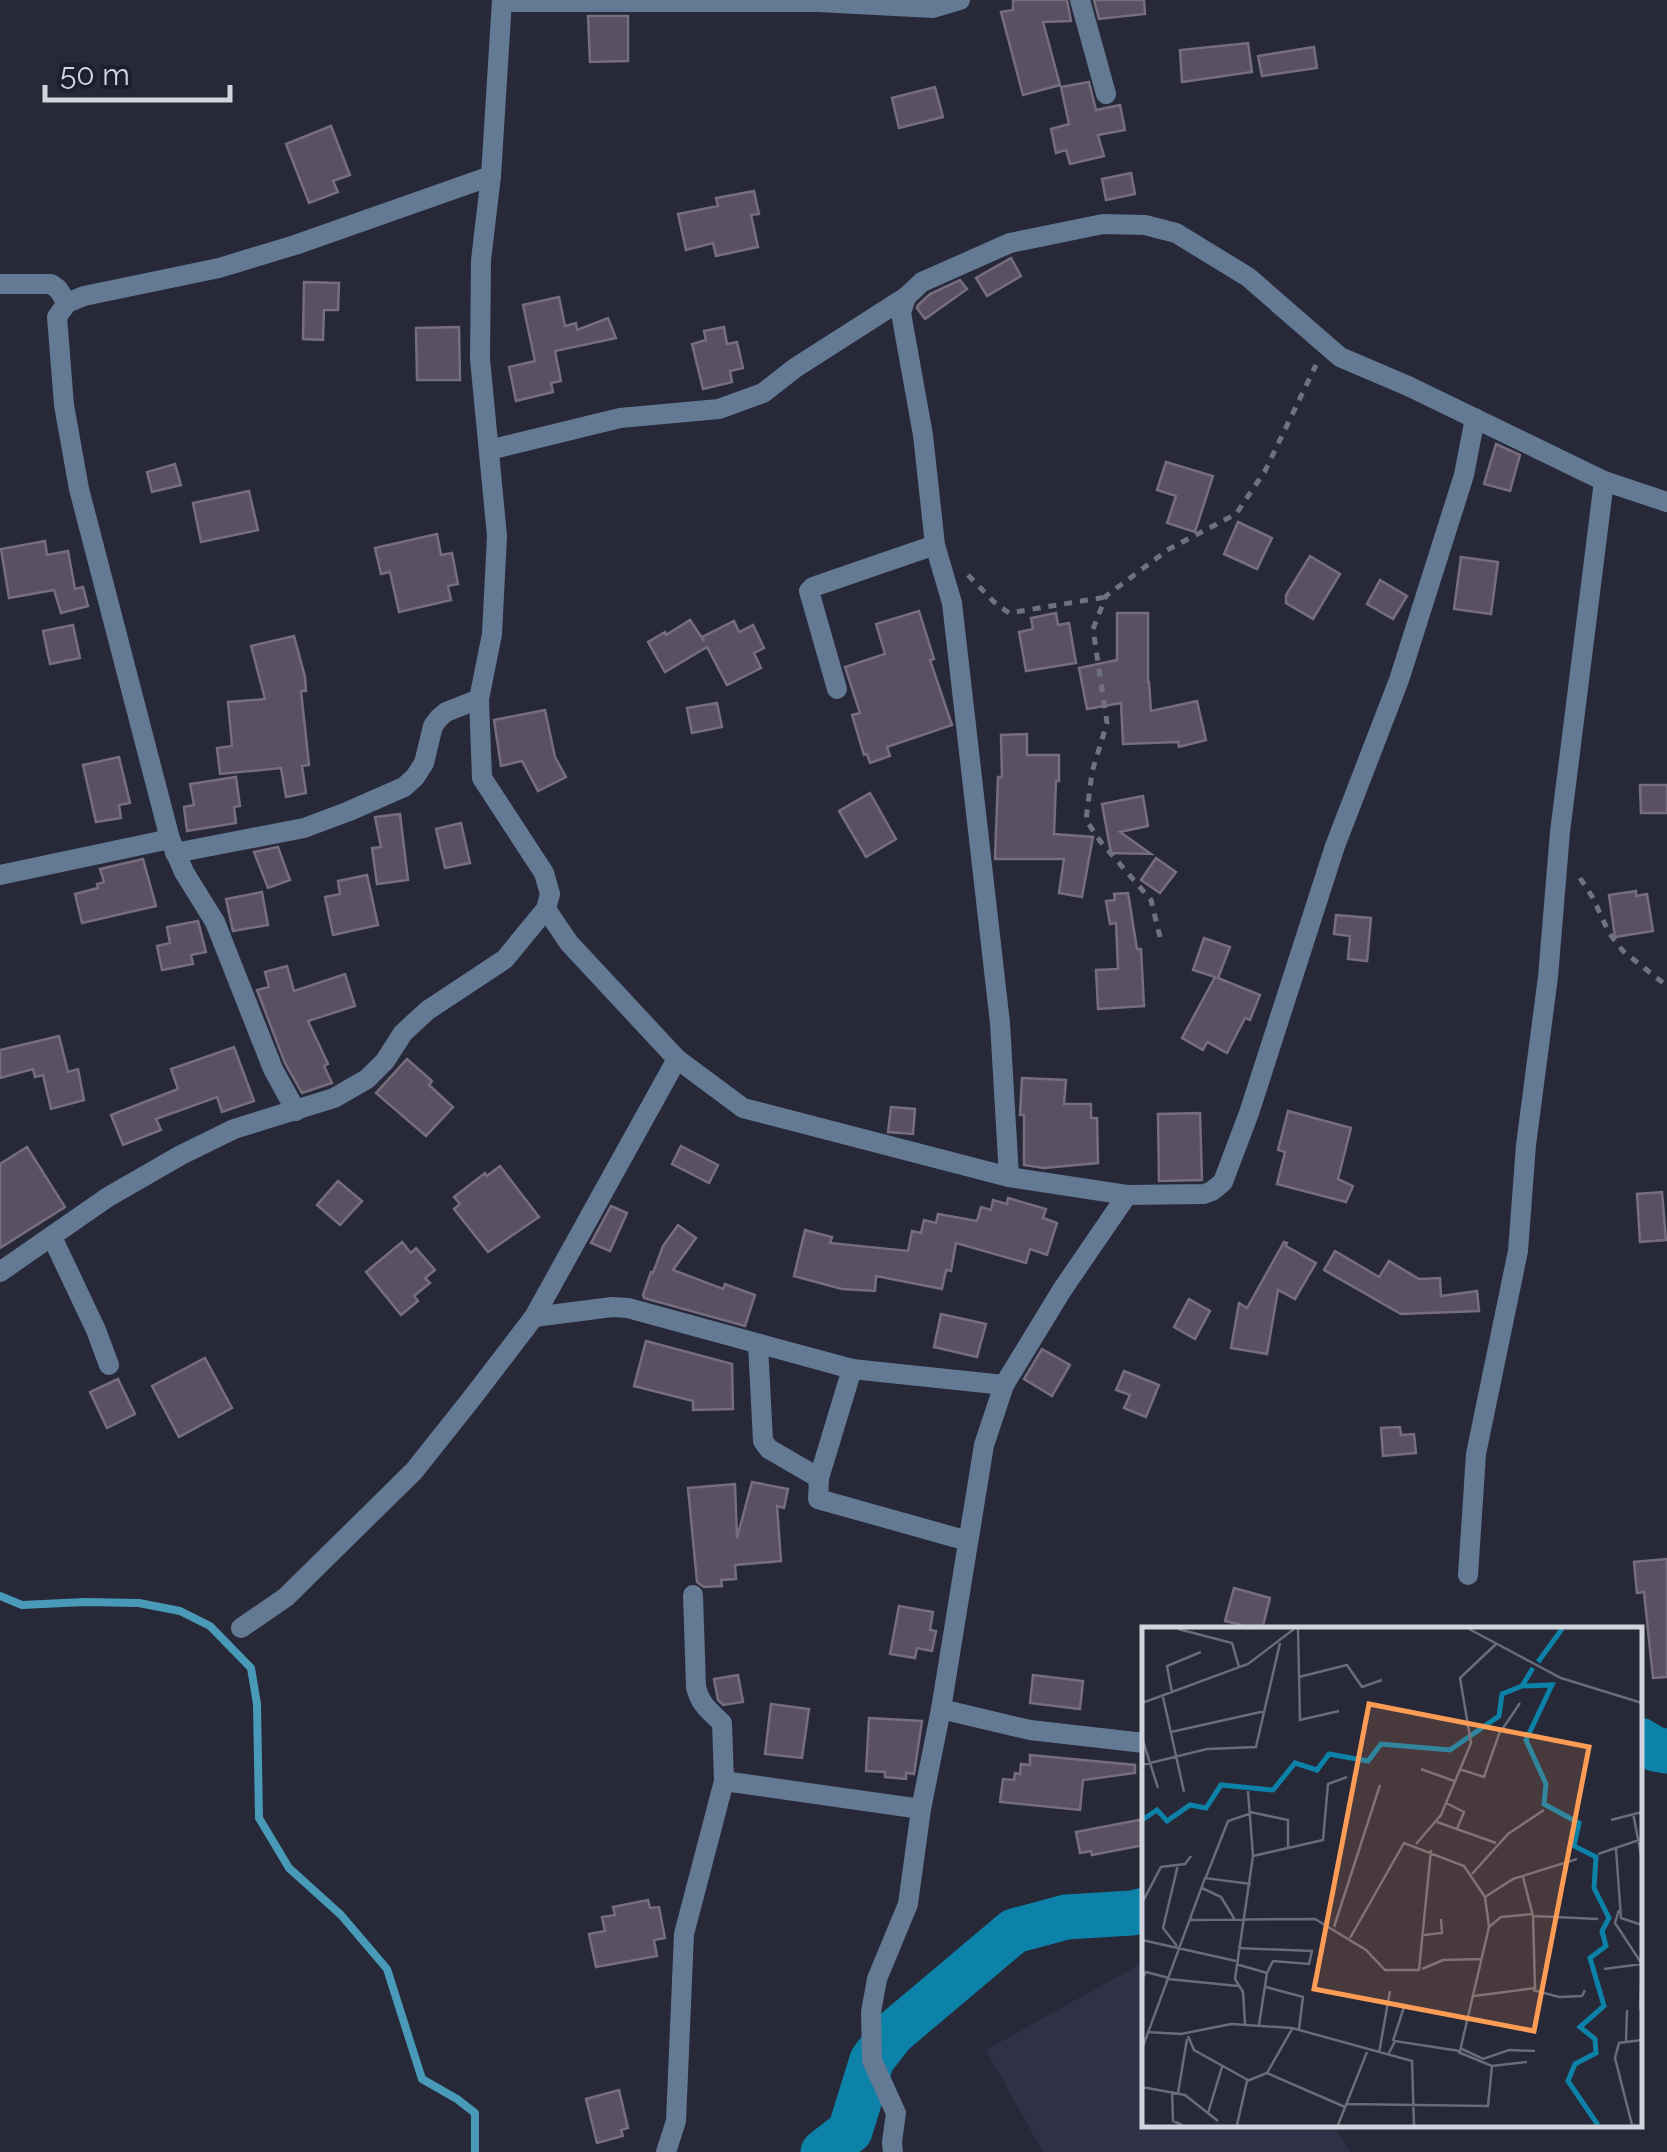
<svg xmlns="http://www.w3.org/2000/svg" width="1667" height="2152" font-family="Raleway,sans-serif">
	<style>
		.built { fill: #303147 }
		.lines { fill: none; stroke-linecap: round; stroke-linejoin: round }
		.stream { stroke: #489ab8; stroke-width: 8 }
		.river { stroke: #0d82a8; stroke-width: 45 }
		.building { fill: #595061; stroke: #766d7f; stroke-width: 2.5 }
		.path { stroke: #717280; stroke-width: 5; stroke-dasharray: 8 8; stroke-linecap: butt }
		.minor { stroke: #647994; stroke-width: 20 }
		.inset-river { fill: none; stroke: #0d82a8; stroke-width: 5 }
		.inset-road { fill: none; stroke: #6b6c7a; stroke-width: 2.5 }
		.view { fill: #fd9c55; fill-opacity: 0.15; stroke: #fd9c55; stroke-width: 5 }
		.inset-edge { fill: none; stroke: #d1d3dd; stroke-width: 5 }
	</style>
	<rect width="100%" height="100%" fill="#272838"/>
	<polygon class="built" points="1144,1962 1144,2124 1334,2125 1350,2152 1043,2152 986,2050"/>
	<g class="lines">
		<polyline class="stream" points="0,1596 22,1605 85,1602 139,1603 180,1611 210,1626 251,1668 257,1704 259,1818 289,1868 341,1915 387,1969 422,2079 457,2099 475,2113 475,2152"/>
		<g class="river">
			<polyline points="1640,1740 1655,1749 1667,1751"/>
			<polyline points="823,2152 850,2131 872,2060 893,2033 1014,1931 1066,1917 1132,1913 1144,1910"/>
		</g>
	</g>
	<g class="building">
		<polygon points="1013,0 1067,0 1071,21 1043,22 1060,85 1023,95 1001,12 1013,10"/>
		<polygon points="1094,0 1144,0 1145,14 1099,19"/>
		<polygon points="588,16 628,16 628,61 590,62"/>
		<polygon points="1248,43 1252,72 1182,82 1180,50"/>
		<polygon points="1314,47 1317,68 1262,76 1258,56"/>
		<polygon points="1089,82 1096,110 1120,105 1125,130 1098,135 1104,156 1070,164 1066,150 1056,153 1051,129 1069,124 1061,87"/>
		<polygon points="935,87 943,117 899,128 892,98"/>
		<polygon points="331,126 350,175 333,181 338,192 309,203 286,144"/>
		<polygon points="1131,173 1135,194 1106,200 1102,179"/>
		<polygon points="754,191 759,214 751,215 758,247 716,256 713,243 686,250 678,214 718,206 716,198"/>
		<polygon points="1011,258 1021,276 987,296 976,278"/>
		<polygon points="960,280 967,289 925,319 917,308 918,305 930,294"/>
		<polygon points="304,282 339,283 338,310 324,310 323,340 303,339"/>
		<polygon points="559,297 565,326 576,323 577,330 608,318 616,338 555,351 561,381 551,383 553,392 516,401 509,367 535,361 523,305"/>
		<polygon points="459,327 460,380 417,380 416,328"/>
		<polygon points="724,327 727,344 737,342 743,368 730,371 732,382 703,389 692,344 706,340 704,331"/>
		<polygon points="1496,444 1520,455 1510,491 1484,484"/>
		<polygon points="1166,462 1213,476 1195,532 1167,523 1176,496 1157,490"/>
		<polygon points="175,464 181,485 152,492 147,472"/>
		<polygon points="249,491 258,530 201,542 193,503"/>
		<polygon points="1238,522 1272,538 1257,569 1224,554"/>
		<polygon points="437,534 441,555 452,553 458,584 448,586 451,600 399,612 390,572 381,574 375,548"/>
		<polygon points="45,541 47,555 68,551 75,589 83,587 88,606 61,613 54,590 9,598 1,549"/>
		<polygon points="1310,556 1340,574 1313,619 1286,603 1286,595"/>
		<polygon points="1461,557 1498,562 1491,614 1454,609"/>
		<polygon points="1380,580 1407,596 1393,619 1367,604"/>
		<polygon points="919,611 934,659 930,660 952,725 887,747 890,756 870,763 867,754 864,755 852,715 860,713 845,667 885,654 876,624"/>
		<polygon points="1056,613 1058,625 1069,623 1076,663 1026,671 1019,632 1033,629 1031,618"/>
		<polygon points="1117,613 1148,613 1148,682 1149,682 1151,711 1197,701 1206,740 1179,747 1178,742 1123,744 1121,703 1087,709 1079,668 1117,660"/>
		<polygon points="690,620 704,641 702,637 734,621 739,632 753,625 764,648 754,653 761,668 727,685 707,647 665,672 648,642 665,632 666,635"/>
		<polygon points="73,625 80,658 50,664 43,631"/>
		<polygon points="294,636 305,677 306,691 301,691 309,765 302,766 306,793 286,797 281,768 220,774 217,748 232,746 228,702 265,699 251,646"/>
		<polygon points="717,703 722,727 692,733 687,708"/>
		<polygon points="545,710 555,757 566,777 538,791 522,761 501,766 494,720"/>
		<polygon points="1027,734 1027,755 1059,755 1059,781 1056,781 1054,834 1093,837 1082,897 1059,893 1064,859 995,859 998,777 1002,777 1001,735"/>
		<polygon points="119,757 130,803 119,805 121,818 96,822 83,765"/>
		<polygon points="236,777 240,806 234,807 236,823 187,831 184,807 194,805 190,784"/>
		<polygon points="1640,785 1667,785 1667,813 1641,813"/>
		<polygon points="870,793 896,839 866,857 839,811"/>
		<polygon points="1143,796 1148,826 1120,832 1151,854 1111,853 1102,804"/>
		<polygon points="400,814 408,880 377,884 372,848 381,847 375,817"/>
		<polygon points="461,823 470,863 445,868 436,829"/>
		<polygon points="278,847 290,880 268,888 254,852"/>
		<polygon points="1156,858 1176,872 1160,893 1141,880"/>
		<polygon points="143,859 156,906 82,923 75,894 98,888 97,884 104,882 100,869"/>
		<polygon points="367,875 378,925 333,935 325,897 340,894 338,881"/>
		<polygon points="1636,891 1636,896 1647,894 1653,931 1615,937 1609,895"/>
		<polygon points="262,892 268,925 233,931 226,899"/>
		<polygon points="1128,893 1137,949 1141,949 1144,1006 1098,1009 1096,970 1118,969 1116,923 1110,924 1106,901 1115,900 1114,894"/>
		<polygon points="1336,915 1371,918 1367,961 1348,959 1350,936 1334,934"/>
		<polygon points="198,921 206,952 191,955 193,964 162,970 157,946 170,943 167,927"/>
		<polygon points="1204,938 1230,947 1218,978 1260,995 1250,1020 1245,1018 1227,1053 1207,1042 1203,1050 1182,1038 1215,977 1193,970"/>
		<polygon points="287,966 294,991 345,974 355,1006 308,1021 328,1064 324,1066 332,1083 302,1093 285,1063 257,990 269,987 265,972"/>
		<polygon points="59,1036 68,1072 78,1069 84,1100 51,1109 43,1075 35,1077 33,1069 0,1078 0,1050"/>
		<polygon points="234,1047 254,1101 222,1112 217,1097 156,1119 161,1130 123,1145 111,1115 178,1089 171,1069"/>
		<polygon points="407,1059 432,1081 429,1085 453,1107 426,1136 376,1093"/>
		<polygon points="1022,1078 1066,1080 1064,1104 1091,1104 1091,1118 1097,1118 1098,1163 1044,1168 1024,1165 1024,1115 1020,1115"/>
		<polygon points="891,1107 915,1109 913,1134 888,1132"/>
		<polygon points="1288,1111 1351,1128 1338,1179 1353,1186 1346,1202 1277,1184 1285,1152 1278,1150"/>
		<polygon points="1200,1113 1202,1180 1159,1181 1158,1114"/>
		<polygon points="681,1146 718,1165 709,1183 672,1164"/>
		<polygon points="27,1147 65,1207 0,1248 0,1164"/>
		<polygon points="500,1166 539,1217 488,1252 454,1209 460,1204 454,1197 485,1173 487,1176"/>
		<polygon points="338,1181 362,1201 340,1225 317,1205"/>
		<polygon points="1662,1192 1666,1240 1640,1242 1637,1194"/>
		<polygon points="1008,1198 1046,1209 1043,1218 1057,1223 1047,1255 1030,1249 1026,1263 956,1243 951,1271 946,1270 942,1289 876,1276 875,1291 842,1289 794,1276 805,1230 832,1237 830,1243 908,1251 912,1231 921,1233 924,1220 936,1223 938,1214 977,1221 981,1207 991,1210 993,1200 1007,1204"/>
		<polygon points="611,1206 627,1213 610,1251 591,1243"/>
		<polygon points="678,1225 696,1238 673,1270 723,1289 725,1284 755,1295 745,1326 644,1298 643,1295 651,1272 653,1273 663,1246"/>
		<polygon points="402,1242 411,1253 416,1248 435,1270 425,1278 430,1283 414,1296 418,1301 401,1315 366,1272"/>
		<polygon points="1284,1242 1287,1243 1286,1246 1316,1263 1295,1299 1278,1290 1267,1354 1231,1348 1239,1303 1247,1308"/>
		<polygon points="1335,1251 1379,1277 1389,1261 1419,1279 1440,1278 1441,1296 1477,1291 1479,1311 1401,1314 1324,1270"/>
		<polygon points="1189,1299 1210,1311 1195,1339 1174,1327"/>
		<polygon points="941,1314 986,1324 977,1357 934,1347"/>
		<polygon points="646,1341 732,1364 733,1409 693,1410 693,1401 634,1386"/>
		<polygon points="1042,1349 1070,1365 1052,1396 1024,1379"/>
		<polygon points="205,1358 232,1408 179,1437 152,1386"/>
		<polygon points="1124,1371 1159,1385 1146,1417 1124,1408 1130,1395 1116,1390"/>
		<polygon points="118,1379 135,1414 107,1428 90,1392"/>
		<polygon points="1400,1427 1401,1435 1414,1434 1416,1453 1383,1456 1381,1428"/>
		<polygon points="752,1482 788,1489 784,1508 777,1506 781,1561 735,1565 736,1579 721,1580 722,1586 704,1587 697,1582 688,1488 735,1484 737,1538"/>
		<polygon points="1667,1559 1667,1677 1653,1678 1644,1592 1637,1593 1634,1562"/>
		<polygon points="1234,1588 1270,1598 1262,1630 1225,1621"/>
		<polygon points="899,1606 933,1612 930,1630 936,1631 932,1651 917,1648 915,1658 890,1654"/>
		<polygon points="738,1675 743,1702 723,1705 718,1700 714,1679"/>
		<polygon points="1033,1675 1083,1681 1080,1709 1030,1703"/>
		<polygon points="771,1704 809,1709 802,1758 765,1754"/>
		<polygon points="869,1718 922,1721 914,1774 906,1773 906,1779 885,1777 885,1772 866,1771"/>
		<polygon points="1030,1755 1135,1765 1135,1773 1083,1780 1080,1810 1000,1802 1003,1779 1014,1780 1015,1773 1020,1774 1021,1764 1030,1765"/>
		<polygon points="1144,1819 1144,1845 1092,1855 1091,1851 1080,1853 1076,1832"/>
		<polygon points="648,1900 650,1908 659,1907 665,1938 654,1940 657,1956 596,1967 589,1934 605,1931 602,1917 615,1915 613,1907"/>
		<polygon points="619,2090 628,2128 621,2130 623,2136 597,2143 586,2099"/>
	</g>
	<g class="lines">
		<g class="path">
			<polyline points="968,575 994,602 1009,613 1106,597"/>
			<polyline points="1580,878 1593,898 1609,933 1623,951 1667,986"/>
			<polyline points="1160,937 1151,900 1100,841 1086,820 1092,772 1107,723 1093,629 1106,596 1169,549 1236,514 1265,471 1316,365"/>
		</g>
		<g class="minor">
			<polyline points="1080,0 1106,94"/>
			<polyline points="502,2 818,2 933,8 960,0"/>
			<polyline points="0,284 51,284 58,289 67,303"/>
			<polyline points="489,450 620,418 719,409 763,393 795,368 906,297"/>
			<polyline points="837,689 809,591 813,587 935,545"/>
			<polyline points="175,853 304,828 347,812 404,787 415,777 424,763 433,726 439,718 446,712 479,699"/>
			<polyline points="0,875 170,839"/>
			<polyline points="546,909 569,943 677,1059 743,1108 1009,1177 1127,1195 1204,1194 1212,1191 1223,1182 1249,1113 1335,846 1399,680 1464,475 1475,418"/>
			<polyline points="296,1111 273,1069 215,922 184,872 170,839 79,489 64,405 57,317 67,303 84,296 219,268 295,245 491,176"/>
			<polyline points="1009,1177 1000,1023 952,603 935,545 923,435 901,313 906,297 922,282 1010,243 1103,224 1145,225 1176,233 1248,277 1340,357 1408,386 1604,481 1667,502"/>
			<polyline points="52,1237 96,1330 109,1365"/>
			<polyline points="0,1272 108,1197 181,1155 234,1129 334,1098 367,1079 385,1061 403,1033 428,1010 505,959 546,909 550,894 544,873 482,778 479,699 492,634 497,536 480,359 481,260 491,176 502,0"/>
			<polyline points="534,1317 612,1307 628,1308 852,1369 1004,1385"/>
			<polyline points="758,1345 763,1441 769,1449 819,1478"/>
			<polyline points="852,1369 819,1478 818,1499 968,1541"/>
			<polyline points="1468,1575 1476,1454 1518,1251 1526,1145 1548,977 1560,832 1604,481"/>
			<path d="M693,1595L696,1687C700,1705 710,1711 722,1723L724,1781"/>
			<polyline points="241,1628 286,1597 414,1471 472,1398 534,1317 677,1059"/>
			<polyline points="941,1709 1030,1730 1144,1743"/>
			<polyline points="666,2152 676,2121 684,1934 724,1781 921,1809"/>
			<polyline points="893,2152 892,2142 896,2113 872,2060 871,2012 877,1979 908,1904 921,1809 941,1709 984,1445 1004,1385 1062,1290 1127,1195"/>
		</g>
	</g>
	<g transform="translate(1142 1627)">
		<rect width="500" height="500" fill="#272838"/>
		<path class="inset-river" d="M396,35L420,2M391,41L380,59L410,58L384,113L404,157L402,177L437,196L432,219L454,230L452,261L467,291L460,304L464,319L448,331L462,379L438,400L453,412L454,426L433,437L426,454L456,498M0,193L15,183L25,194L48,178L64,181L79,158L131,163L153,136L175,143L187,127L226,134L239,117L308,123L357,89L360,67L380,59"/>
		<path class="inset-road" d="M36,2L90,16L97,40M156,2L158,93L197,84M327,2L419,51L500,76M157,50L205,38L220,60L240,53M30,66L25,39L59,25M21,70L42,165M0,76L106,37L152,2M29,105L123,84M1,114L16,161M0,138L65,122L114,120L138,16M279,142L312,154M317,142L342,150L357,107L378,76M106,164L111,229M304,176L322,185L315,202M108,185L146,193V221M491,186L500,233M469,193L500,185M295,195L354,216M274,217L299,188L329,116L318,51L354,17M474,222L479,291L500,298M456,227L500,212M330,247L366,207L402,183M64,250L86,194L107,187M60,261L79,270L93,293M0,276L19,240L43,237L49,229M391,289L456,292M48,293L173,292L224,323L243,343H277L289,223M192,300L238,158M347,300L359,290L391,287M282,308L300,306L299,292M208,311L262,216L322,239L343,270M0,313L94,334M35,319L21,301L36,238M96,321L170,324L167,337L131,334L125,346M94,337L125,346L117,398M280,342L301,333L339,332M462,342L500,337L473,296L477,283M0,352L4,345L27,351M26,352L96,359M124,360L161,370L157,402M391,363L417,370L440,369L443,363M332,369L393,361L391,289L381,250M498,382L500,338M103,397L101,365L93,352L111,229L181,213L186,157L205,150M5,405L39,407L89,397L150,401L270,434L272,498M46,409L52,423L106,453M251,414L262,380L326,391M484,414L485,383M0,422L63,251L109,257M320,422L341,432L367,423L393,424M316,425L350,439L385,435M237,426L248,364M246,428L253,414L318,424L347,300L343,270L371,252L435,232M125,446L203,480M0,460L43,468L76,494M30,464L31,494L40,498M36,466L45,412M204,477L346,479L350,439M66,486L80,440M95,498L105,454L125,446L150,402M196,498L225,425M490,498L473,431L477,416L500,413"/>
		<path class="view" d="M227,77L447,120L392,404L172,362Z"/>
		<rect width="500" height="500" class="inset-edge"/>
	</g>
	<path d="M45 85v15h185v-15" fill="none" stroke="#d1d3dd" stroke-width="5"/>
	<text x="60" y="85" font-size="30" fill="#d1d3dd" stroke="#1e1f2e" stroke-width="8" paint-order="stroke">50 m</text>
</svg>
